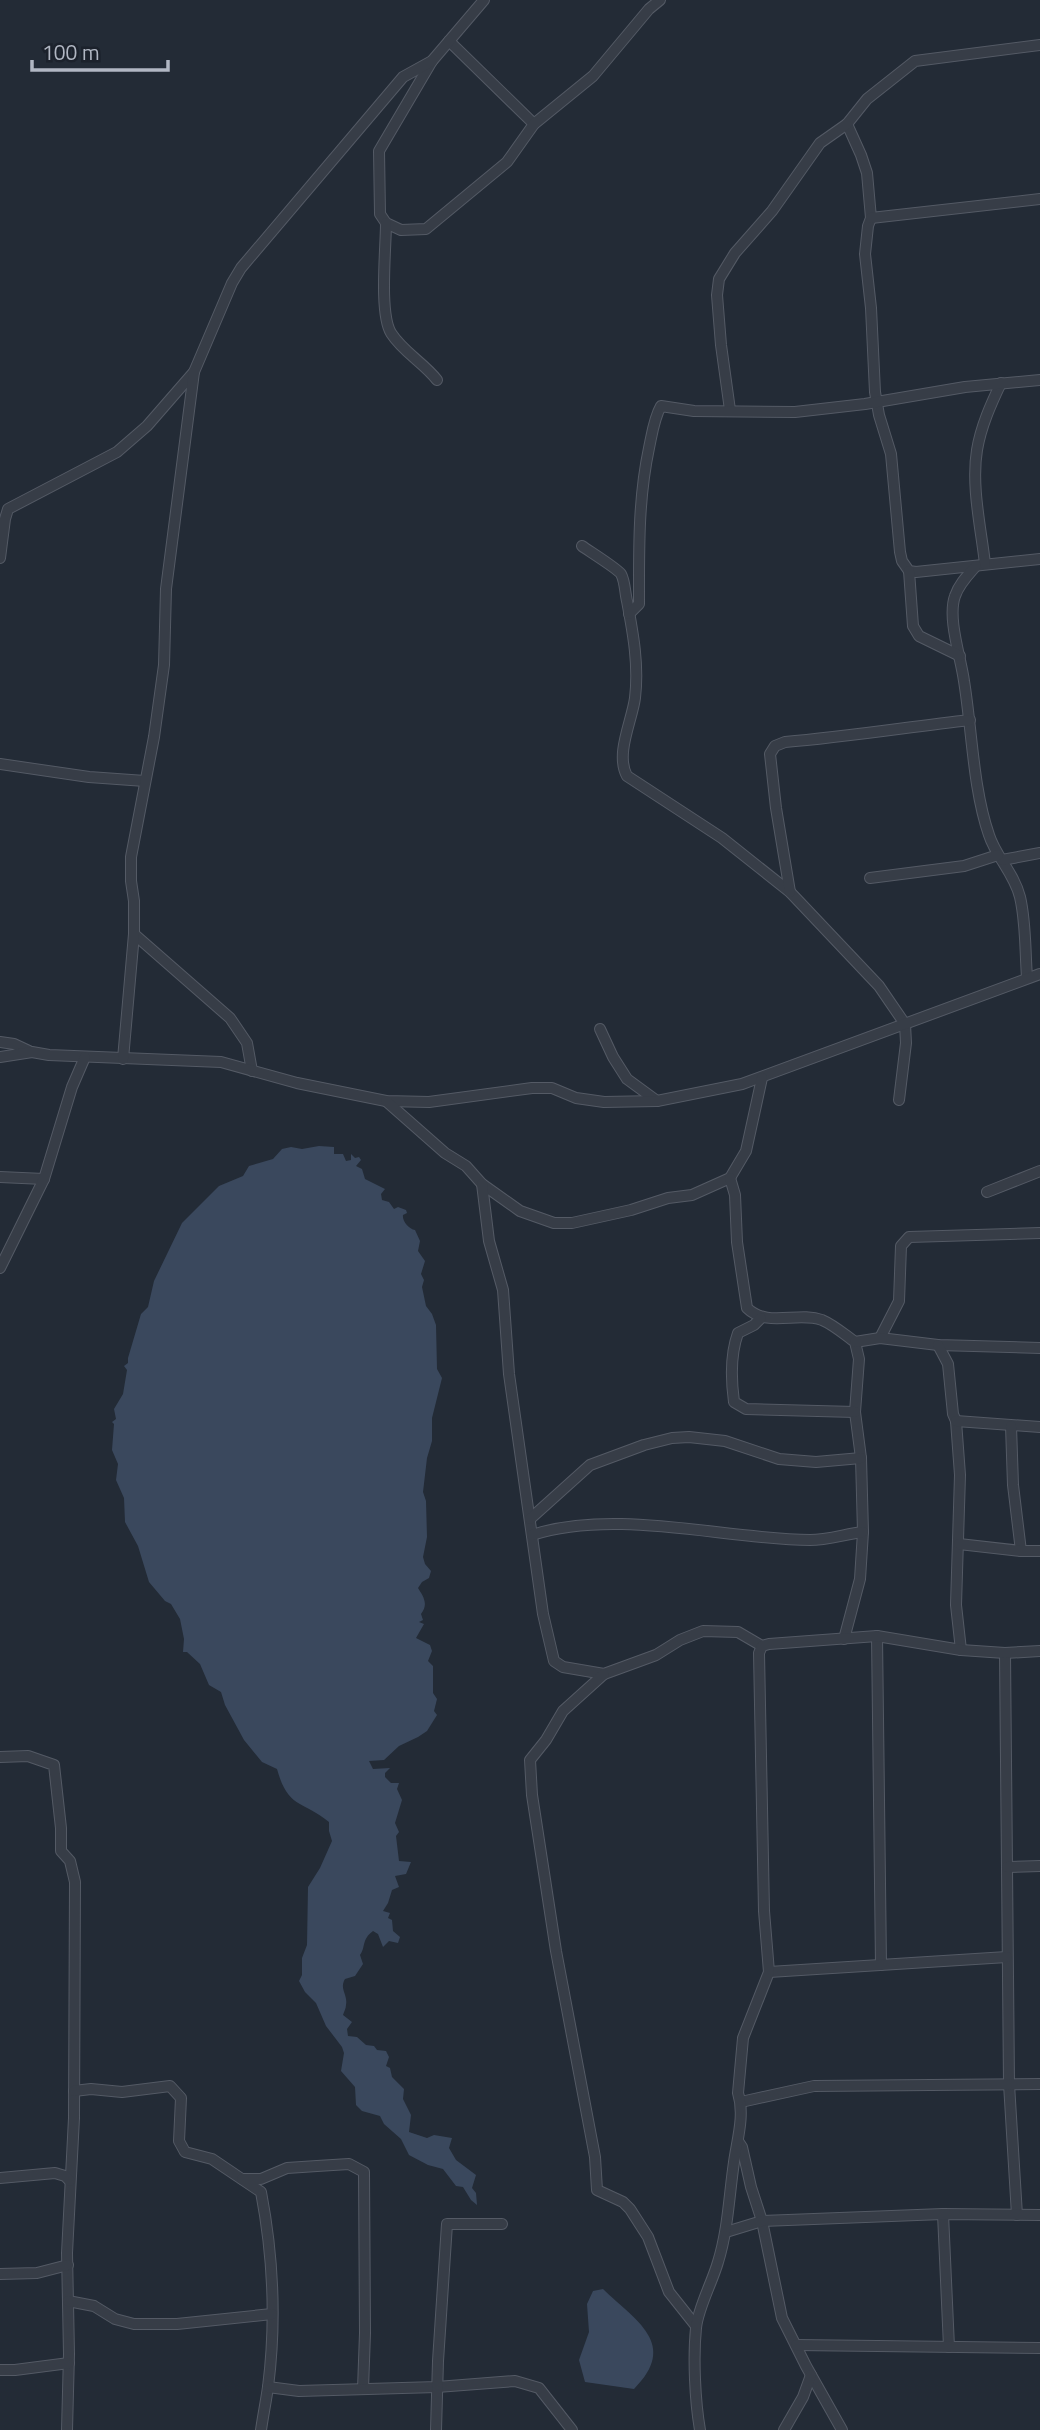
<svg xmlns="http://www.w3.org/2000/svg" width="1040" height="2430" font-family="'Titillium Web',sans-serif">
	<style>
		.water { fill: #3a485d }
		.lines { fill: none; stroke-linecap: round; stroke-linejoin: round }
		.minor-casing { stroke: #545a65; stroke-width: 12 }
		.minor { stroke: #373d47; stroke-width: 10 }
	</style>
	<rect width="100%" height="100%" fill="#232b36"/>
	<g class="water">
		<path d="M319,1146L334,1147V1154H343L346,1161L351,1160V1154L355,1158L359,1157L361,1160L356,1166L362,1169L365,1179L385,1189L381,1194L382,1200L389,1202L394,1209L398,1207L406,1210L407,1213L403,1215C402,1221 409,1229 415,1230L420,1241L418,1251L425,1261L421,1274L424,1280L422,1287L426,1306L432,1314L436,1325L437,1369L442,1378L432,1418V1441L427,1458L423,1492L426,1501L427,1537L423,1557L425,1564L431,1571L429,1578L422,1582L418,1588C423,1596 429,1604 421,1614L423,1620L419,1622L424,1624L416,1638L430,1645L432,1651L428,1661L433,1666V1693L437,1699L434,1711L437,1715L427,1731L418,1737L399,1746L384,1760L369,1761L373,1769L390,1768L385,1773V1777L391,1783H399L397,1789L402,1800L395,1823L399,1832L396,1836L399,1861L411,1862L406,1874L395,1876L399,1887L392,1890L388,1903L383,1911L390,1913L388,1918L392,1920L393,1931L400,1937L398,1943L389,1941L383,1947L378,1934L373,1931C361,1940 366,1947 360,1955L363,1964L355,1976L345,1979C339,1989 348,1994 346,2005C346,2008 344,2012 343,2015L352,2022L347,2029L348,2036L357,2037L366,2045L374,2046L377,2050L386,2051L389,2057L386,2066L390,2068L392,2077L404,2089L403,2099L411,2115L409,2132L427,2138L434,2135L452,2138L449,2148L456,2160L476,2175L472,2188L476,2193L477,2205L471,2200L463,2187L456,2186L443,2169L428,2165L409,2155L401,2139L384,2124L380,2116L362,2111L356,2105L355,2087L341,2071L344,2053L342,2047L326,2026L316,2003L305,1992L299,1981L302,1975V1958L307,1945L308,1887L320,1868L332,1841L329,1831V1822C302,1800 288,1809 277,1769L262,1762L244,1740L225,1705L221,1692L209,1685L200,1664L187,1652H183L184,1639L180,1619L171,1604L165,1601L149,1582L138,1546L125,1522L124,1498L116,1480L118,1464L112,1450L114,1424L112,1422L116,1419L114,1409L123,1394L127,1370L124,1366L128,1363V1358L141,1314L148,1307L154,1281L182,1223L219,1186L243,1176L249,1166L273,1159L282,1149L291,1147L302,1149Z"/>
		<path d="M603,2289C636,2321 679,2344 634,2389L585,2382L579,2360L589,2332L587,2304L593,2291Z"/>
	</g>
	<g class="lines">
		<g class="minor-casing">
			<g id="minor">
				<polyline points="449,41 534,124"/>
				<polyline points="432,61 379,151 380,214 386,223 401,230 426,229 507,162 534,124 593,76 649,9 660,0"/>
				<polyline points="847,124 861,155 867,173 871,218 868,226 865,254 871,308 875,392 879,415 891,454 900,552 902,561 909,571 916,572 1040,559"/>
				<polyline points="871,218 1040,199"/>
				<path d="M386,223C386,248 379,313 391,333C403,352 424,363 437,380"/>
				<polyline points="730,410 721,345 717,295 719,279 735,253 772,211 820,143 847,124 867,99 915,61 1040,45"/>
				<path d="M582,546C589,551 618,569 621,574C625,581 625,593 627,601C633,633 639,665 635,698C632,721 615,754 627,776L722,838L790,892L879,986L905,1024L906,1043L899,1100"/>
				<polyline points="0,558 5,519 8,509 117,452 147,426 194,372"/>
				<path d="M985,564C981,528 971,486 977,450C981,426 991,404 1001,383"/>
				<path d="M976,566C968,575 959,584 955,596C947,618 961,658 964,681C972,730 973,789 989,835C996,857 1014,873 1020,897C1026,922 1025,951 1027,977"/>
				<polyline points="909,571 913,626 919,636 960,656"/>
				<path d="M629,614L639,604C639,551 638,500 649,448C652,434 654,418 661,406L694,411L795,412L865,404L965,387L1040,380"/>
				<polyline points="0,764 89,777 145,781"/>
				<polyline points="1002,860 1040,853"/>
				<polyline points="870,878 964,866 998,855"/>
				<path d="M790,892L776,808L770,754L775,746L785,742C847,737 908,727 970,720"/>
				<polyline points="134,934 230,1018 247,1043 252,1071"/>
				<polyline points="600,1029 613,1057 627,1079 657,1101"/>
				<polyline points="0,1042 14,1044 29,1051"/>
				<polyline points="0,1057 32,1052 49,1055 221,1062 297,1083 386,1101 429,1102 532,1088 552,1088 576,1098 604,1102 657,1101 742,1084 1040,974"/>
				<polyline points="123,1059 134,934 134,901 131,881 131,857 154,737 164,665 166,589 194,372 232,283 241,268 403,77 432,61 484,0"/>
				<polyline points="386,1101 445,1153 466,1166 482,1184 520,1211 554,1223 572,1223 631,1210 668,1198 692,1195 730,1178 746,1151 762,1078"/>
				<polyline points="0,1177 44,1179"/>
				<path d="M730,1178L735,1195L737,1242L747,1308C767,1328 798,1311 822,1320C834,1325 845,1335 855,1342L859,1359L855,1412L861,1458L863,1532L860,1579L844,1639"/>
				<polyline points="482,1184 489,1241 503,1290 509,1374 543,1614 554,1661 563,1667 604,1674 656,1655 680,1640 703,1631 738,1632 762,1646"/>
				<polyline points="987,1192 1040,1171"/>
				<polyline points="0,1268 44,1179 72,1087 85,1057"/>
				<path d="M761,1318L754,1325L738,1333C730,1355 731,1380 734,1402L746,1409L855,1412"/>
				<polyline points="880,1338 899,1301 901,1246 909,1237 1040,1233"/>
				<polyline points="855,1342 880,1338 938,1345 1040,1348"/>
				<polyline points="938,1345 948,1364 953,1414 956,1421 960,1475 956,1605 961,1650"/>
				<polyline points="956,1421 1040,1427"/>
				<polyline points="1011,1426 1013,1485 1021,1551"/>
				<polyline points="530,1519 590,1465 644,1445 672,1438 689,1437 725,1441 779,1459 816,1462 861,1458"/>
				<path d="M532,1535C616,1508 723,1539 810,1540C827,1540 846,1534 863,1532"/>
				<polyline points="959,1544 1021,1551 1040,1551"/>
				<polyline points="877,1636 881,1965"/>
				<polyline points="1005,1653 1009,2084 1017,2215"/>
				<polyline points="604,1674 563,1711 546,1740 530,1760 532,1795 556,1951 595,2157 597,2190 623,2202 630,2209 648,2237 669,2292 696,2326"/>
				<polyline points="0,1757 28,1756 54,1765 61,1828 61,1851 70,1861 75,1882 74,2118 67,2253 69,2354 67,2430"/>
				<polyline points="1007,1867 1040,1866"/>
				<polyline points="769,1972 1007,1957"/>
				<path d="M74,2091L91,2089L122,2092L170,2086L181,2098L179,2141L185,2152L212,2159L261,2192C273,2255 276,2324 268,2387C266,2401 263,2416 261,2430"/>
				<polyline points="741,2102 814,2086 1040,2084"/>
				<polyline points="738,2141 742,2147 751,2187 762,2221 782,2318 806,2366 842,2430"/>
				<polyline points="0,2178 55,2173 65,2176 70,2181"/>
				<polyline points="242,2179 261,2179 287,2168 317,2166 349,2164 364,2172 365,2333 363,2389"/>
				<polyline points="943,2214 949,2347"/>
				<polyline points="726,2232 762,2221 943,2214 1040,2215"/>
				<polyline points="0,2274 37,2273 68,2265"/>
				<polyline points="68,2301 94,2306 115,2319 134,2324 177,2324 272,2314"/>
				<polyline points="796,2345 1040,2348"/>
				<polyline points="0,2370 15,2370 69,2363"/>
				<polyline points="268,2387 299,2391 437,2387 515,2381 539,2388 572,2430"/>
				<polyline points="436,2430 438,2361 447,2224 502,2224"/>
				<path d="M700,2430C695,2401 693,2358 696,2328C698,2308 712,2283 718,2262C728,2230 729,2196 734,2162C737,2140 745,2115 738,2093L743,2038L769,1972L764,1911L759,1653L762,1646L769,1644L877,1636L961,1650L1005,1653L1040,1651"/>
				<polyline points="784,2430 803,2397 811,2375"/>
			</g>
		</g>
		<use href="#minor" class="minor"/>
	</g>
	<path d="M32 60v10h136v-10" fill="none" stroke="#b1b7c3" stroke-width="3.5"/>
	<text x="42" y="60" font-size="21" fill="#b1b7c3" stroke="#1c222c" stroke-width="5" paint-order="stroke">100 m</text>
</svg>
